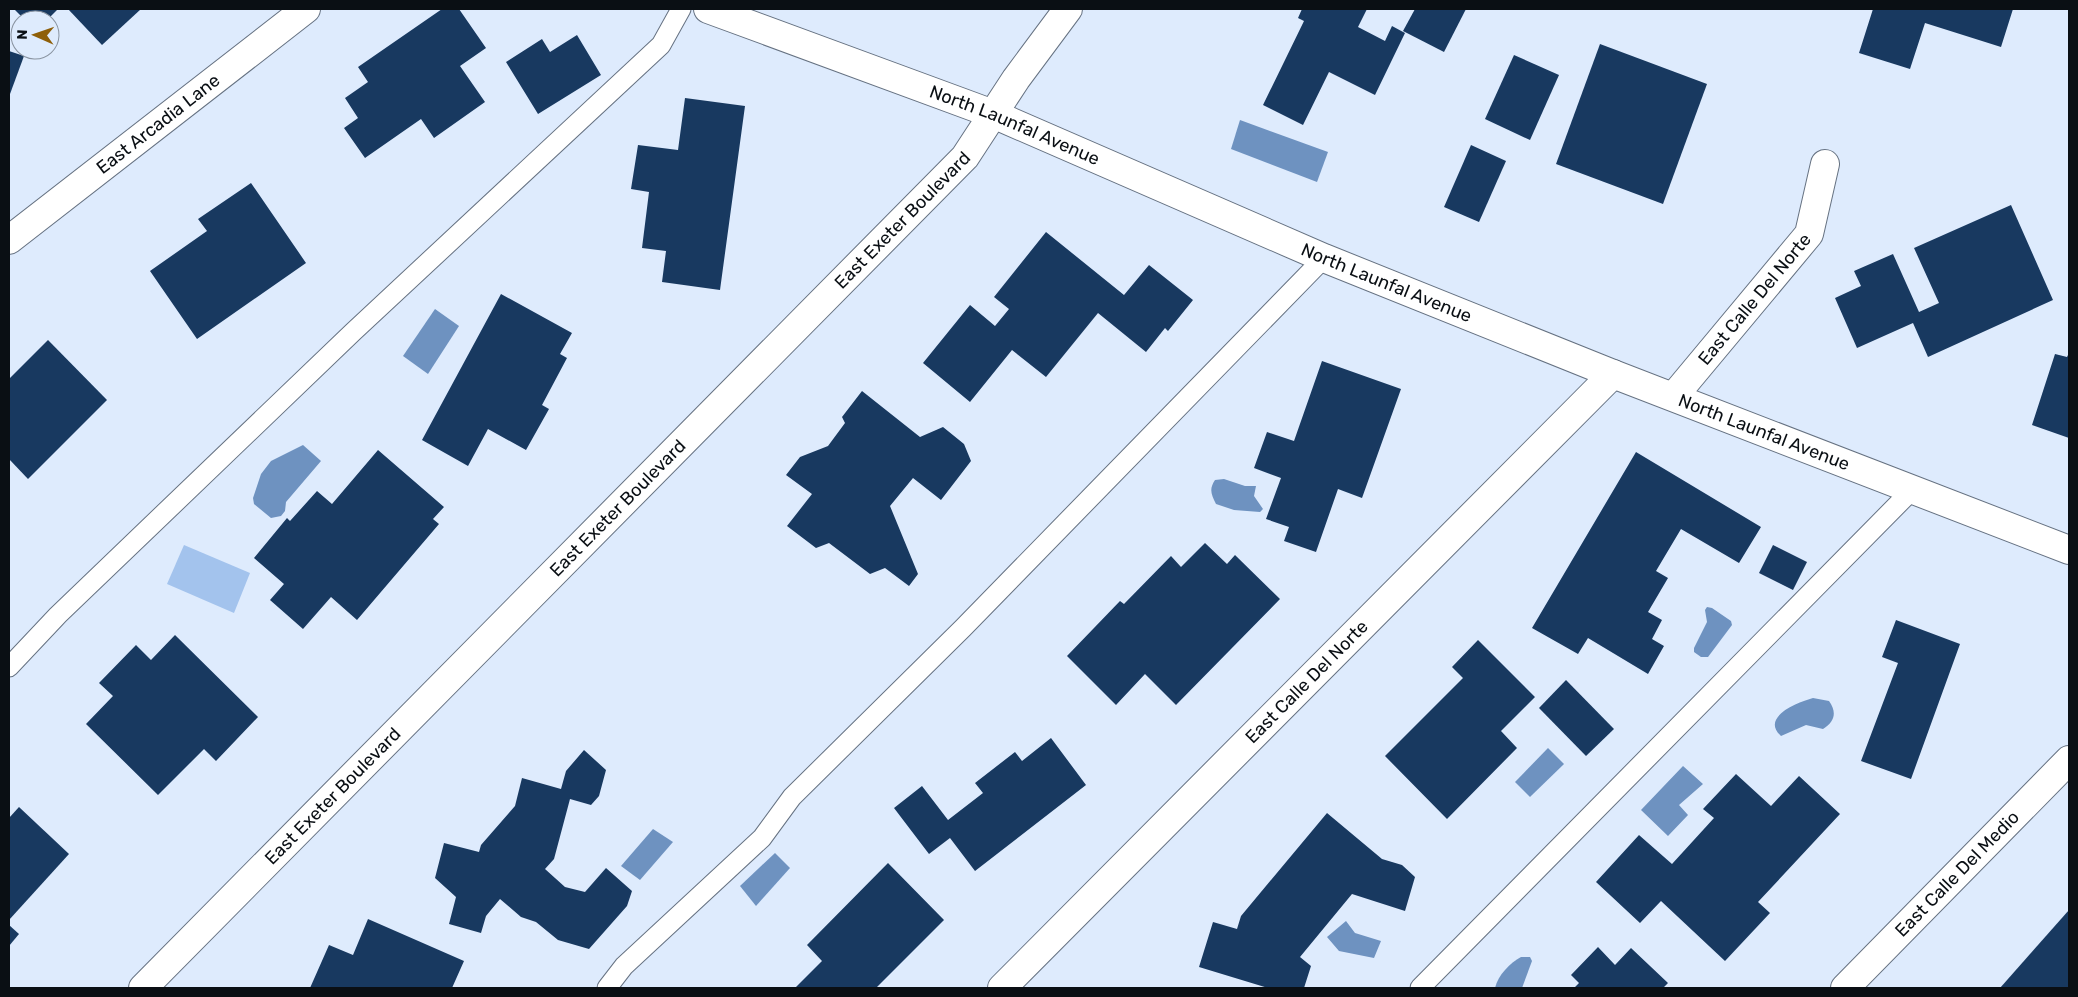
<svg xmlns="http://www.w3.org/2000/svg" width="2078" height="997" font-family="Rubik,sans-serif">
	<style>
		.green { fill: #a3c3ed }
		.water { fill: #6e92c0 }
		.building { fill: #183960 }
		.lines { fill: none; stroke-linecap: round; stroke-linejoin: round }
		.service-casing { stroke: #667282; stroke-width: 21 }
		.minor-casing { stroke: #667282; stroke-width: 30 }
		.service { stroke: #fff; stroke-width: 19 }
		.minor { stroke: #fff; stroke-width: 28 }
		.labels { text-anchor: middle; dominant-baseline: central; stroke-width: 5; stroke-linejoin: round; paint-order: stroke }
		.street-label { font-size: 18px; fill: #0a0f14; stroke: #deebfd }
	</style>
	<rect width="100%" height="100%" fill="#deebfd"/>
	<polygon class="green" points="184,545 250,573 234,613 167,584"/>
	<g class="water">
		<polygon points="1240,120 1328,152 1317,182 1231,149"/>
		<polygon points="435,309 459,326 428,374 403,356"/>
		<polygon points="303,445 321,461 286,502 285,511 281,516 271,518 254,504 253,498 261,474 271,461"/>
		<path d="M1224,479L1245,486H1256L1254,496L1263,509L1260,512L1234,510L1216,504C1211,494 1209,489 1215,480Z"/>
		<polygon points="1707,607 1712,608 1731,621 1732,625 1708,657 1701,657 1694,652 1694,648 1707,622 1705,610"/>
		<path d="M1813,698L1829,701C1837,712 1835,722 1823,729L1806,725L1781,736C1760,717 1798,702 1813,698Z"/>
		<polygon points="1548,748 1564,764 1530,797 1515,782"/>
		<polygon points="1683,766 1703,784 1679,805 1688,815 1668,836 1641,810"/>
		<polygon points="653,829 673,842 640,880 621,866"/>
		<polygon points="775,853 790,868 756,906 740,886"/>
		<polygon points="1346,921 1355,933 1381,941 1374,958 1339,951 1327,937"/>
		<path d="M1521,957H1530L1532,961L1522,988H1495C1498,975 1510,963 1521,957Z"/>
	</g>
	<g class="building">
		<polygon points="14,9 58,9 47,20 25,20"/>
		<polygon points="68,9 141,9 102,45"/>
		<polygon points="442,9 459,9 486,48 460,66 485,102 434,138 421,119 365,158 344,128 358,118 345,98 368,82 358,67"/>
		<polygon points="1302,9 1367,9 1358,27 1385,41 1392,26 1405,33 1375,95 1329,72 1303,125 1263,105 1304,21 1298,18"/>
		<polygon points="1415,9 1466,9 1444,52 1403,31"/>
		<polygon points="1873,9 2013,9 2001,47 1925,23 1910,69 1859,53"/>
		<polygon points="577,35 601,75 538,114 506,62 542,39 550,52"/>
		<polygon points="1600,44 1707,84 1663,204 1556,164"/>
		<polygon points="9,51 24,56 10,94 9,93"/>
		<polygon points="1514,55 1559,75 1530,140 1485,119"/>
		<polygon points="685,98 745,106 720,290 662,282 666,251 642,248 649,192 631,189 638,145 678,150"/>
		<polygon points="1471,145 1506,161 1479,222 1444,207"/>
		<polygon points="251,183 306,263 197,339 150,271 207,231 198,219"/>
		<polygon points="2011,205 2053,300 1928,357 1913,323 1857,348 1835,298 1861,286 1854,271 1893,254 1919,312 1939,303 1914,248"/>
		<polygon points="1046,232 1124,295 1149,265 1193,300 1168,331 1165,328 1146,352 1098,313 1046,377 1012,350 970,402 923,363 970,305 995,326 1009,309 994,297"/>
		<polygon points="501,294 572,333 560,354 567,358 542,405 549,409 526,450 488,429 468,466 422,440"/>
		<polygon points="48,340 107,400 28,479 9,459 9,379"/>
		<polygon points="2069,353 2069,438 2032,425 2055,354 2067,357"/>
		<polygon points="1322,361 1401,389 1362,498 1338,489 1316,552 1284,541 1289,527 1266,519 1281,478 1254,468 1267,432 1294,441"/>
		<polygon points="862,391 920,437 943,427 964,444 971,461 941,500 913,478 890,506 918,574 909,586 885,568 870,574 829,543 816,548 787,526 812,494 786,475 800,457 828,446 845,423 842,417"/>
		<polygon points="378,450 444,507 433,519 439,524 357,620 331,597 303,629 270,600 284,584 254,558 287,518 290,521 317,491 332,504"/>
		<polygon points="1636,452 1761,527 1739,563 1681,529 1656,571 1668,578 1648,612 1662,620 1652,639 1664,646 1648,674 1588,638 1578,654 1532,628"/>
		<polygon points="1205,543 1227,564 1235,555 1280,599 1176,705 1145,674 1116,705 1067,656 1120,601 1124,604 1171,556 1181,567"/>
		<polygon points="1773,545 1807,562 1793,590 1759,573"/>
		<polygon points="1896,620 1960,644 1911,779 1861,761 1898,663 1882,657"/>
		<polygon points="175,635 258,717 216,761 204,749 158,795 86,724 113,696 99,683 136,645 151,660"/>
		<polygon points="1478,640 1535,697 1501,731 1517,748 1447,819 1385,756 1463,678 1452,667"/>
		<polygon points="1566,680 1614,729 1586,756 1539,708"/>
		<polygon points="1051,738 1086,785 975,871 950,838 929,854 894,808 922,786 948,820 983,793 975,783 1015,752 1022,761"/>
		<polygon points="584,750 606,770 599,796 591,805 570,799 554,859 545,869 565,887 585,892 606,868 632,891 627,906 589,949 558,940 536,922 521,917 500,899 486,916 481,933 449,924 456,897 435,878 444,843 479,852 481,845 515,806 522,778 561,789 566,771"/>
		<polygon points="1736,774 1771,806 1799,776 1840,814 1758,902 1770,913 1725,961 1661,901 1640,923 1596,882 1639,835 1672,864 1714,818 1703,809"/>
		<polygon points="19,807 69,854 9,920 9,818"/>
		<polygon points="1327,813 1382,859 1402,865 1415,877 1405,911 1352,894 1300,957 1311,966 1304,988 1268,988 1199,967 1213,922 1237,929 1241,916"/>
		<polygon points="888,863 944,920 876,988 795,988 822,961 807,945"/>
		<polygon points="2069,910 2069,988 2000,988"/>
		<polygon points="368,919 464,961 452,988 310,988 329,945 353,955"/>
		<polygon points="9,925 19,934 9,946"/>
		<polygon points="1598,947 1615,965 1631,948 1668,983 1663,988 1574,988 1579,983 1571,975"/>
	</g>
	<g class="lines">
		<g class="service-casing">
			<g id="service">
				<polyline points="9,667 58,615 353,332 661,45 681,9"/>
				<polyline points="607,988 624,966 762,838 792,797 963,628 1324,258"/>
				<polyline points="1420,988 1913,489"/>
			</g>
		</g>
		<g class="minor-casing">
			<g id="minor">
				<path id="s1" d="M708,9L993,114L1324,258L1613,374L2069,550"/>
				<path id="s2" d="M9,240L306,9"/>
				<path id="s3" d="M1674,396L1809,234L1825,164"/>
				<path id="s4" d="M143,988L965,157L1016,79L1068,9"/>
				<path id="s5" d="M1002,988L1613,374"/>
				<path id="s6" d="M1845,988L2069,760"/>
			</g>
		</g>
		<use href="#service" class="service"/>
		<use href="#minor" class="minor"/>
	</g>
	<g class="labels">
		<g class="street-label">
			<text stroke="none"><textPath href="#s2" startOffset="189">East Arcadia Lane</textPath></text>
			<text stroke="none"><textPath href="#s1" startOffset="328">North Launfal Avenue</textPath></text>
			<text stroke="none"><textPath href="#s4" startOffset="1080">East Exeter Boulevard</textPath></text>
			<text stroke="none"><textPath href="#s1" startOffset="732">North Launfal Avenue</textPath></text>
			<text stroke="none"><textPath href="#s3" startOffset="126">East Calle Del Norte</textPath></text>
			<text stroke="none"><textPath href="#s1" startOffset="1138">North Launfal Avenue</textPath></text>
			<text stroke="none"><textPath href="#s4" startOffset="675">East Exeter Boulevard</textPath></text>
			<text stroke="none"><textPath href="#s5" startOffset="432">East Calle Del Norte</textPath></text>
			<text stroke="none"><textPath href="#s4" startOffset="270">East Exeter Boulevard</textPath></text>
			<text stroke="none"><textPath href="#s6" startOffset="160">East Calle Del Medio</textPath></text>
		</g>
	</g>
	<rect width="2078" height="997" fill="none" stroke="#0a0f14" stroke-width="20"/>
	<g transform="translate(35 35) rotate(272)"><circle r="24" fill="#deebfd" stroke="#8993a0"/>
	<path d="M0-4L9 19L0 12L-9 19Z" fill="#8e5f09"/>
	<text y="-8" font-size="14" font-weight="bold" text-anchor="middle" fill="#0a0f14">N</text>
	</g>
</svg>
